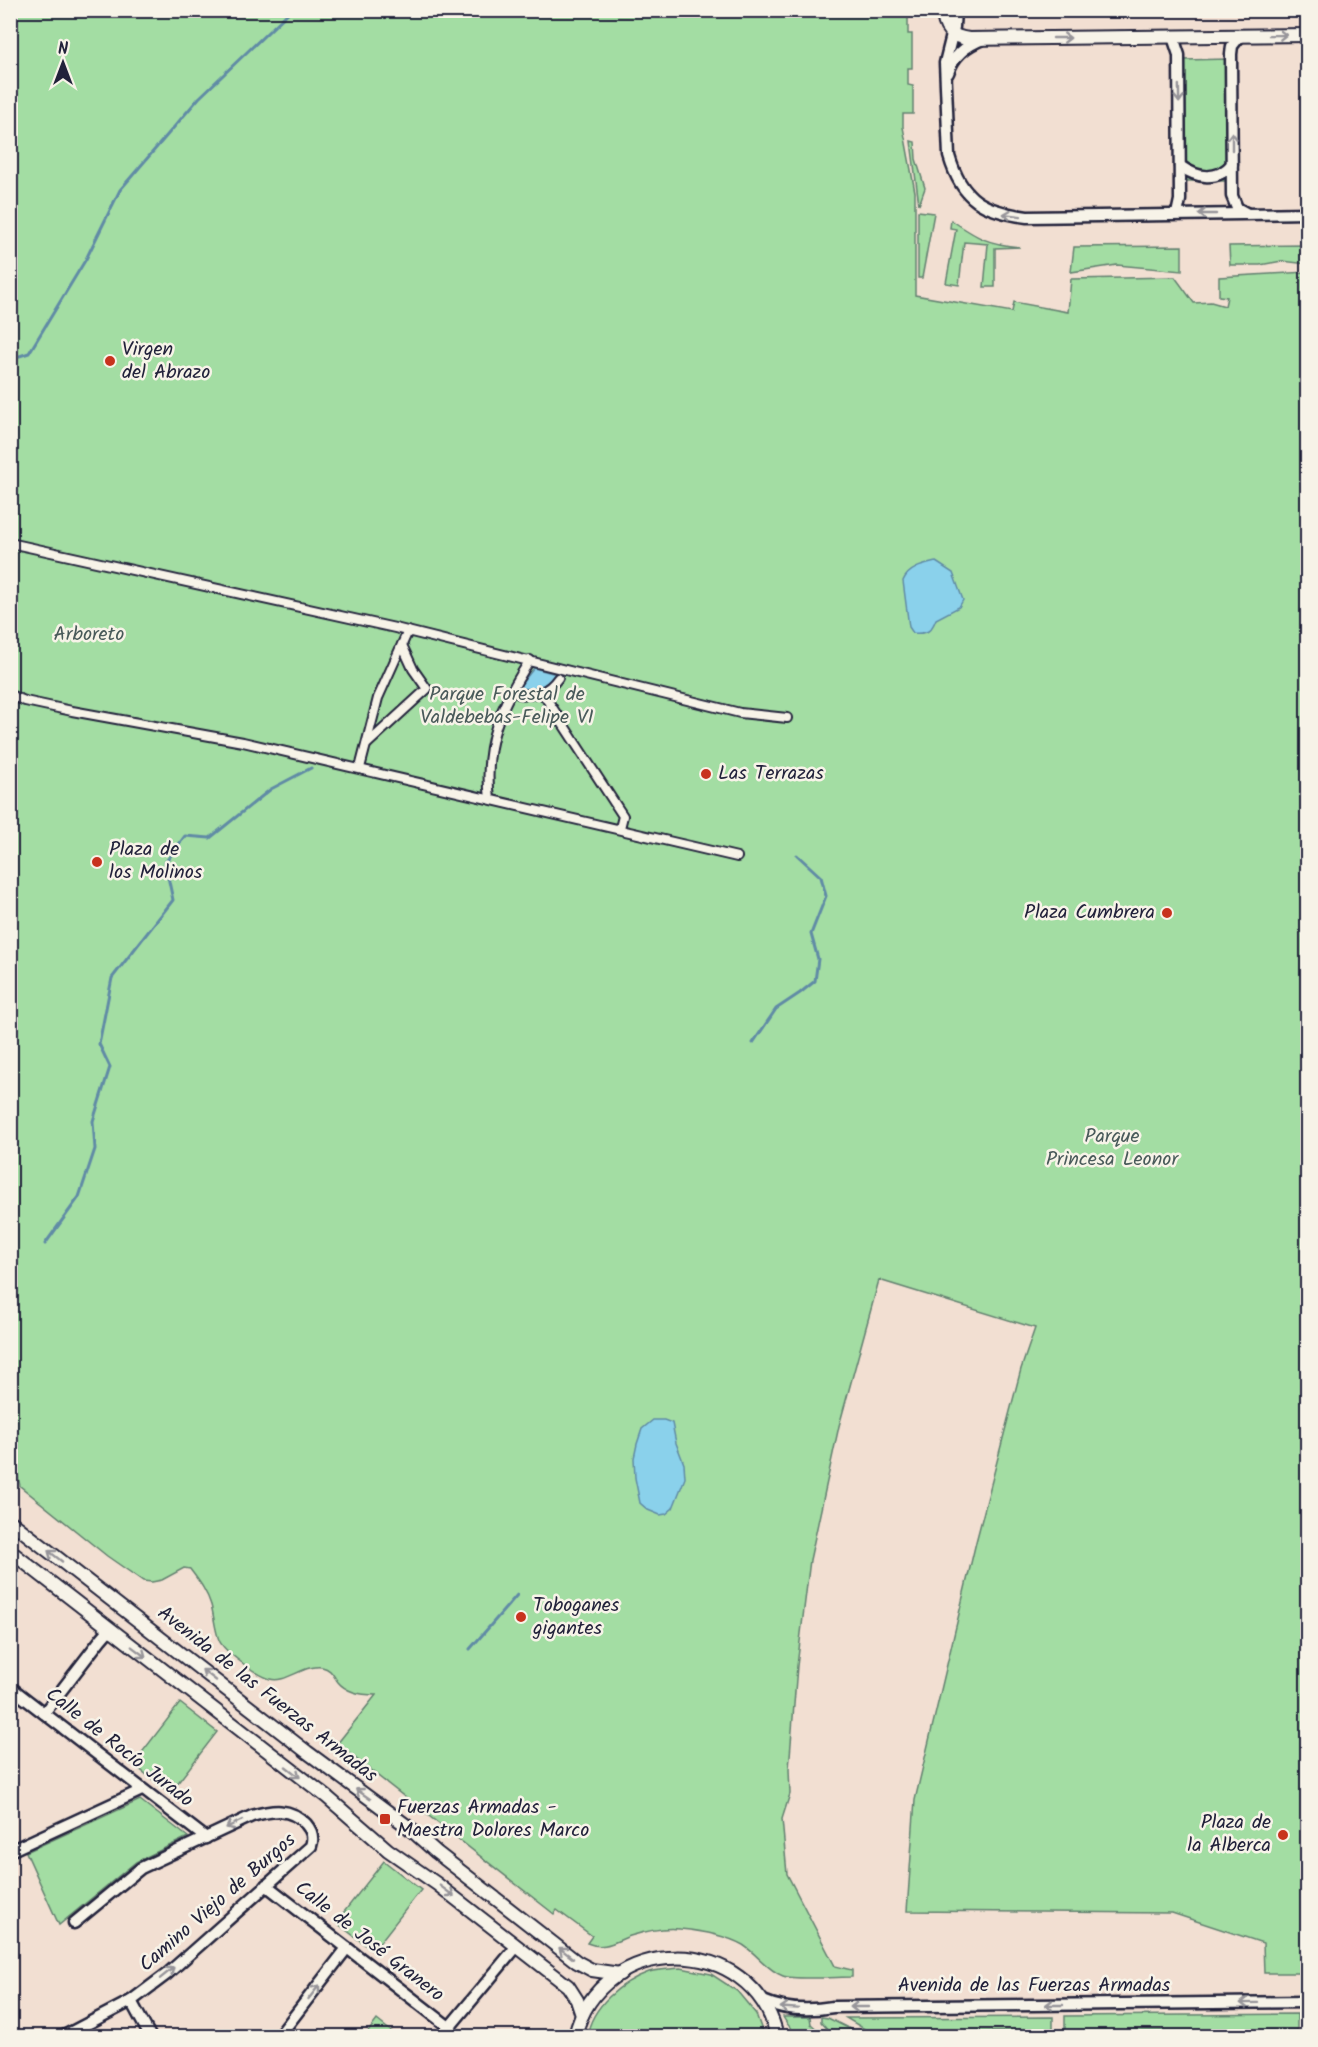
<svg xmlns="http://www.w3.org/2000/svg" width="1318" height="2047" font-family="Kalam,sans-serif">
	<style>
		.green { fill: #a3dda3; stroke: #62806f; stroke-width: 1.5 }
		.water { fill: #8ad1eb; stroke: #608ba5; stroke-width: 1.5 }
		.lines { fill: none; stroke-linecap: round; stroke-linejoin: round }
		.stream { stroke: #608ba5; stroke-width: 3 }
		.pedestrian-casing { stroke: #22223b; stroke-width: 12 }
		.minor-casing { stroke: #22223b; stroke-width: 15 }
		.tertiary-casing { stroke: #22223b; stroke-width: 16 }
		.pedestrian { stroke: #f7f3e8; stroke-width: 8 }
		.minor { stroke: #f7f3e8; stroke-width: 10 }
		.tertiary { stroke: #f7f3e8; stroke-width: 12 }
		.oneway { stroke: #97959a }
		.poi-dot { fill: #c8321e; stroke: #f7f3e8; stroke-width: 2 }
		.labels { text-anchor: middle; dominant-baseline: central; stroke-width: 5; stroke-linejoin: round; paint-order: stroke }
		.poi-label { font-size: 20px; fill: #22223b; stroke: #f7f3e8; text-anchor: start }
		.park-label { font-size: 20px; fill: #495a5a; stroke: #f7f3e8 }
		.street-label { font-size: 20px; fill: #22223b; stroke: #f7f3e8 }
	</style>
	<rect width="100%" height="100%" fill="#f2dfd2"/>
	<filter id="ink" filterUnits="userSpaceOnUse"><feTurbulence type="fractalNoise" baseFrequency=".0167" numOctaves="2"/><feDisplacementMap in="SourceGraphic" scale="12" xChannelSelector="R" yChannelSelector="G"/><feConvolveMatrix kernelMatrix="1 2 1 2 8 2 1 2 1" color-interpolation-filters="sRGB"/></filter>
	<g filter="url(#ink)">
		<g class="green">
			<path d="M11,11H908V34H912V68H908V85L913,86V114H903V127L915,192V295L1012,312L1014,302L1068,312L1071,279L1175,277L1194,303L1211,302L1225,306L1227,297L1219,296V277L1307,272V1973H1264L1263,1943L1172,1913L907,1911L915,1800L976,1542L1021,1369L1035,1328L879,1280L839,1426L810,1560L797,1666L789,1769L790,1794L782,1819L787,1874L835,1966L852,1970V1977C838,1977 794,1980 783,1976C767,1970 757,1954 743,1945C725,1935 701,1931 680,1929C664,1927 646,1931 630,1936C614,1942 604,1950 587,1943L592,1936L557,1910L554,1914L337,1744L376,1695C362,1695 347,1693 338,1682C333,1676 332,1669 322,1667C304,1664 285,1684 270,1679C257,1675 224,1652 219,1640C215,1630 214,1616 211,1605C207,1591 198,1580 190,1569L184,1568L162,1580L152,1582L143,1581L107,1556L20,1486L15,1464L11,1459Z"/>
			<polygon points="1229,59 1230,181 1184,181 1184,60"/>
			<polygon points="911,141 915,142 916,159 925,188 919,205"/>
			<polygon points="918,211 934,213 922,278 918,278"/>
			<path d="M951,220C978,238 987,244 1020,247L995,248V287H984L988,244L964,242L959,285L946,283L956,229L950,228Z"/>
			<polygon points="1307,245 1307,264 1282,261 1260,265 1230,265 1229,246"/>
			<polygon points="1182,246 1182,271 1117,265 1071,272 1074,247"/>
			<polygon points="180,1703 217,1732 170,1793 133,1764"/>
			<polygon points="140,1800 188,1837 136,1862 59,1925 26,1852"/>
			<polygon points="384,1861 421,1890 373,1951 336,1922"/>
			<path d="M681,1968L711,1974L737,1991L756,2014L764,2036H587C592,2006 621,1982 649,1972C658,1969 671,1969 681,1968Z"/>
			<polygon points="1297,2014 1297,2030 1065,2032 1065,2016"/>
			<path d="M783,2017H810L811,2024L824,2036C801,2037 795,2038 783,2017Z"/>
			<polygon points="821,2017 828,2018 864,2036 834,2036 821,2022"/>
			<polygon points="1053,2017 1053,2031 871,2033 846,2018"/>
			<polygon points="377,2020 397,2036 372,2036 367,2033"/>
		</g>
		<g class="water">
			<path d="M936,562L953,573L963,600L959,607L936,619C931,632 927,634 913,633L909,627L903,581C908,568 923,565 936,562Z"/>
			<path d="M534,668L556,674C545,688 535,692 518,688Z"/>
			<polygon points="653,1420 664,1420 672,1423 676,1443 684,1464 685,1478 673,1508 666,1514 660,1515 648,1510 640,1503 635,1478 634,1458 637,1444 642,1429"/>
		</g>
		<g class="lines">
			<g class="stream">
				<polyline points="10,359 29,353 86,259 120,190 199,98 291,10"/>
				<polyline points="753,1043 776,1009 800,993 815,981 818,959 811,934 826,896 821,877 797,855"/>
				<polyline points="45,1244 79,1197 95,1149 93,1121 110,1067 99,1044 112,978 173,900 165,863 185,836 210,838 271,789 311,768"/>
				<polyline points="470,1649 517,1595"/>
			</g>
			<g class="pedestrian-casing">
				<g id="pedestrian">
					<polyline points="10,543 395,628 740,713 787,718"/>
					<polyline points="542,692 623,816 620,828"/>
					<path d="M519,694C536,696 548,692 558,678"/>
					<polyline points="10,695 25,701 72,711 243,742 737,857"/>
					<polyline points="367,744 427,689 413,669 402,645"/>
					<polyline points="360,768 378,698 408,631"/>
					<path d="M490,799C483,743 501,705 530,660"/>
				</g>
			</g>
			<g class="minor-casing">
				<g id="minor">
					<path d="M955,10L954,27L945,63L949,156C962,201 984,211 1027,217L1308,213"/>
					<polyline points="1240,36 1232,46 1231,54 1232,196 1237,208 1246,213"/>
					<polyline points="1173,37 1179,55 1180,200 1177,214"/>
					<path d="M948,73C953,56 967,45 983,39"/>
					<path d="M1180,166C1197,178 1217,182 1232,164"/>
					<polyline points="10,1687 206,1838"/>
					<polyline points="44,1713 101,1639 107,1632 112,1631"/>
					<polyline points="10,1851 142,1790"/>
					<polyline points="266,1885 449,2027"/>
					<polyline points="131,2001 150,2036"/>
					<path d="M763,2001C786,2011 809,2011 833,2007L1308,2002"/>
					<path d="M64,2036L131,2001L167,1974L311,1846C314,1837 312,1831 306,1824C290,1807 272,1810 252,1816L141,1868L74,1923"/>
					<polyline points="279,2036 347,1948"/>
					<polyline points="442,2036 517,1946"/>
				</g>
			</g>
			<g class="tertiary-casing">
				<g id="tertiary">
					<path d="M943,10C943,29 951,37 969,39L1308,35"/>
					<polyline points="10,1521 307,1752 407,1826 436,1852 577,1962 592,1970 620,1974"/>
					<polyline points="10,1551 327,1797 388,1850 437,1884 568,1986 577,2000 582,2015"/>
					<path d="M575,2036C600,1932 753,1931 777,2036"/>
				</g>
			</g>
			<use href="#pedestrian" class="pedestrian"/>
			<use href="#minor" class="minor"/>
			<use href="#tertiary" class="tertiary"/>
		</g>
		<defs><path id="oneway-shaft" d="M-6 0H5M1.5-3L5.5 0L1.5 3" fill="none" stroke-width="1.6" stroke-linecap="round" stroke-linejoin="round" transform="scale(1.5)"/></defs>
		<g class="oneway">
			<use href="#oneway-shaft" transform="translate(1278 35) rotate(-1)"/>
			<use href="#oneway-shaft" transform="translate(1062 38)"/>
			<use href="#oneway-shaft" transform="translate(1179 94) rotate(89)"/>
			<use href="#oneway-shaft" transform="translate(1232 141) rotate(-90)"/>
			<use href="#oneway-shaft" transform="translate(1207 214) rotate(180)"/>
			<use href="#oneway-shaft" transform="translate(1012 215) rotate(-173)"/>
			<use href="#oneway-shaft" transform="translate(55 1556) rotate(-142)"/>
			<use href="#oneway-shaft" transform="translate(139 1652) rotate(37)"/>
			<use href="#oneway-shaft" transform="translate(209 1675) rotate(-142)"/>
			<use href="#oneway-shaft" transform="translate(293 1772) rotate(38)"/>
			<use href="#oneway-shaft" transform="translate(363 1794) rotate(-145)"/>
			<use href="#oneway-shaft" transform="translate(234 1824) rotate(154)"/>
			<use href="#oneway-shaft" transform="translate(447 1891) rotate(37)"/>
			<use href="#oneway-shaft" transform="translate(566 1953) rotate(-142)"/>
			<use href="#oneway-shaft" transform="translate(167 1973) rotate(-39)"/>
			<use href="#oneway-shaft" transform="translate(314 1992) rotate(-52)"/>
			<use href="#oneway-shaft" transform="translate(1249 2003) rotate(179)"/>
			<use href="#oneway-shaft" transform="translate(1054 2005) rotate(180)"/>
			<use href="#oneway-shaft" transform="translate(859 2007) rotate(180)"/>
			<use href="#oneway-shaft" transform="translate(789 2008) rotate(-176)"/>
		</g>
	</g>
	<g class="poi-dot">
		<circle cx="110" cy="361" r="6"/>
		<circle cx="706" cy="774" r="6"/>
		<circle cx="97" cy="862" r="6"/>
		<circle cx="1167" cy="913" r="6"/>
		<circle cx="521" cy="1617" r="6"/>
		<rect x="379" y="1813" width="12" height="12" rx="3"/>
		<circle cx="1283" cy="1835" r="6"/>
	</g>
	<g class="labels">
		<g class="poi-label">
			<text x="122" y="350">Virgen<tspan x="122" dy="23">del Abrazo</tspan></text>
			<text x="718" y="774">Las Terrazas</text>
			<text x="109" y="850">Plaza de<tspan x="109" dy="23">los Molinos</tspan></text>
			<text x="1155" y="913" text-anchor="end">Plaza Cumbrera</text>
			<text x="533" y="1606">Toboganes<tspan x="533" dy="23">gigantes</tspan></text>
			<text x="397" y="1808">Fuerzas Armadas -<tspan x="397" dy="23">Maestra Dolores Marco</tspan></text>
			<text x="1271" y="1823" text-anchor="end">Plaza de<tspan x="1271" dy="23">la Alberca</tspan></text>
		</g>
		<g class="park-label">
			<text x="89" y="635">Arboreto</text>
			<text x="507" y="695">Parque Forestal de<tspan x="507" dy="23">Valdebebas-Felipe VI</tspan></text>
			<text x="1112" y="1137">Parque<tspan x="1112" dy="23">Princesa Leonor</tspan></text>
		</g>
		<g class="street-label">
			<text transform="translate(267 1695) rotate(38)">Avenida de las Fuerzas Armadas</text>
			<text transform="translate(119 1748) rotate(38)">Calle de Rocío Jurado</text>
			<text transform="translate(218 1903) rotate(-41)">Camino Viejo de Burgos</text>
			<text transform="translate(369 1942) rotate(38)">Calle de José Granero</text>
			<text x="1034" y="1986">Avenida de las Fuerzas Armadas</text>
		</g>
	</g>
	<rect width="1318" height="2047" fill="none" stroke="#f7f3e8" stroke-width="36"/>
	<rect x="18" y="18" width="1282" height="2011" fill="none" stroke="#22223b" stroke-width="2" filter="url(#ink)"/>
	<g transform="translate(63 63)" stroke="#f7f3e8" stroke-width="4.5" paint-order="stroke">
	<path d="M0-4.5L10 22L0 15L-10 22Z" fill="#22223b"/>
	<text y="-9" font-size="16" font-weight="bold" text-anchor="middle" fill="#22223b">N</text>
	</g>
</svg>
